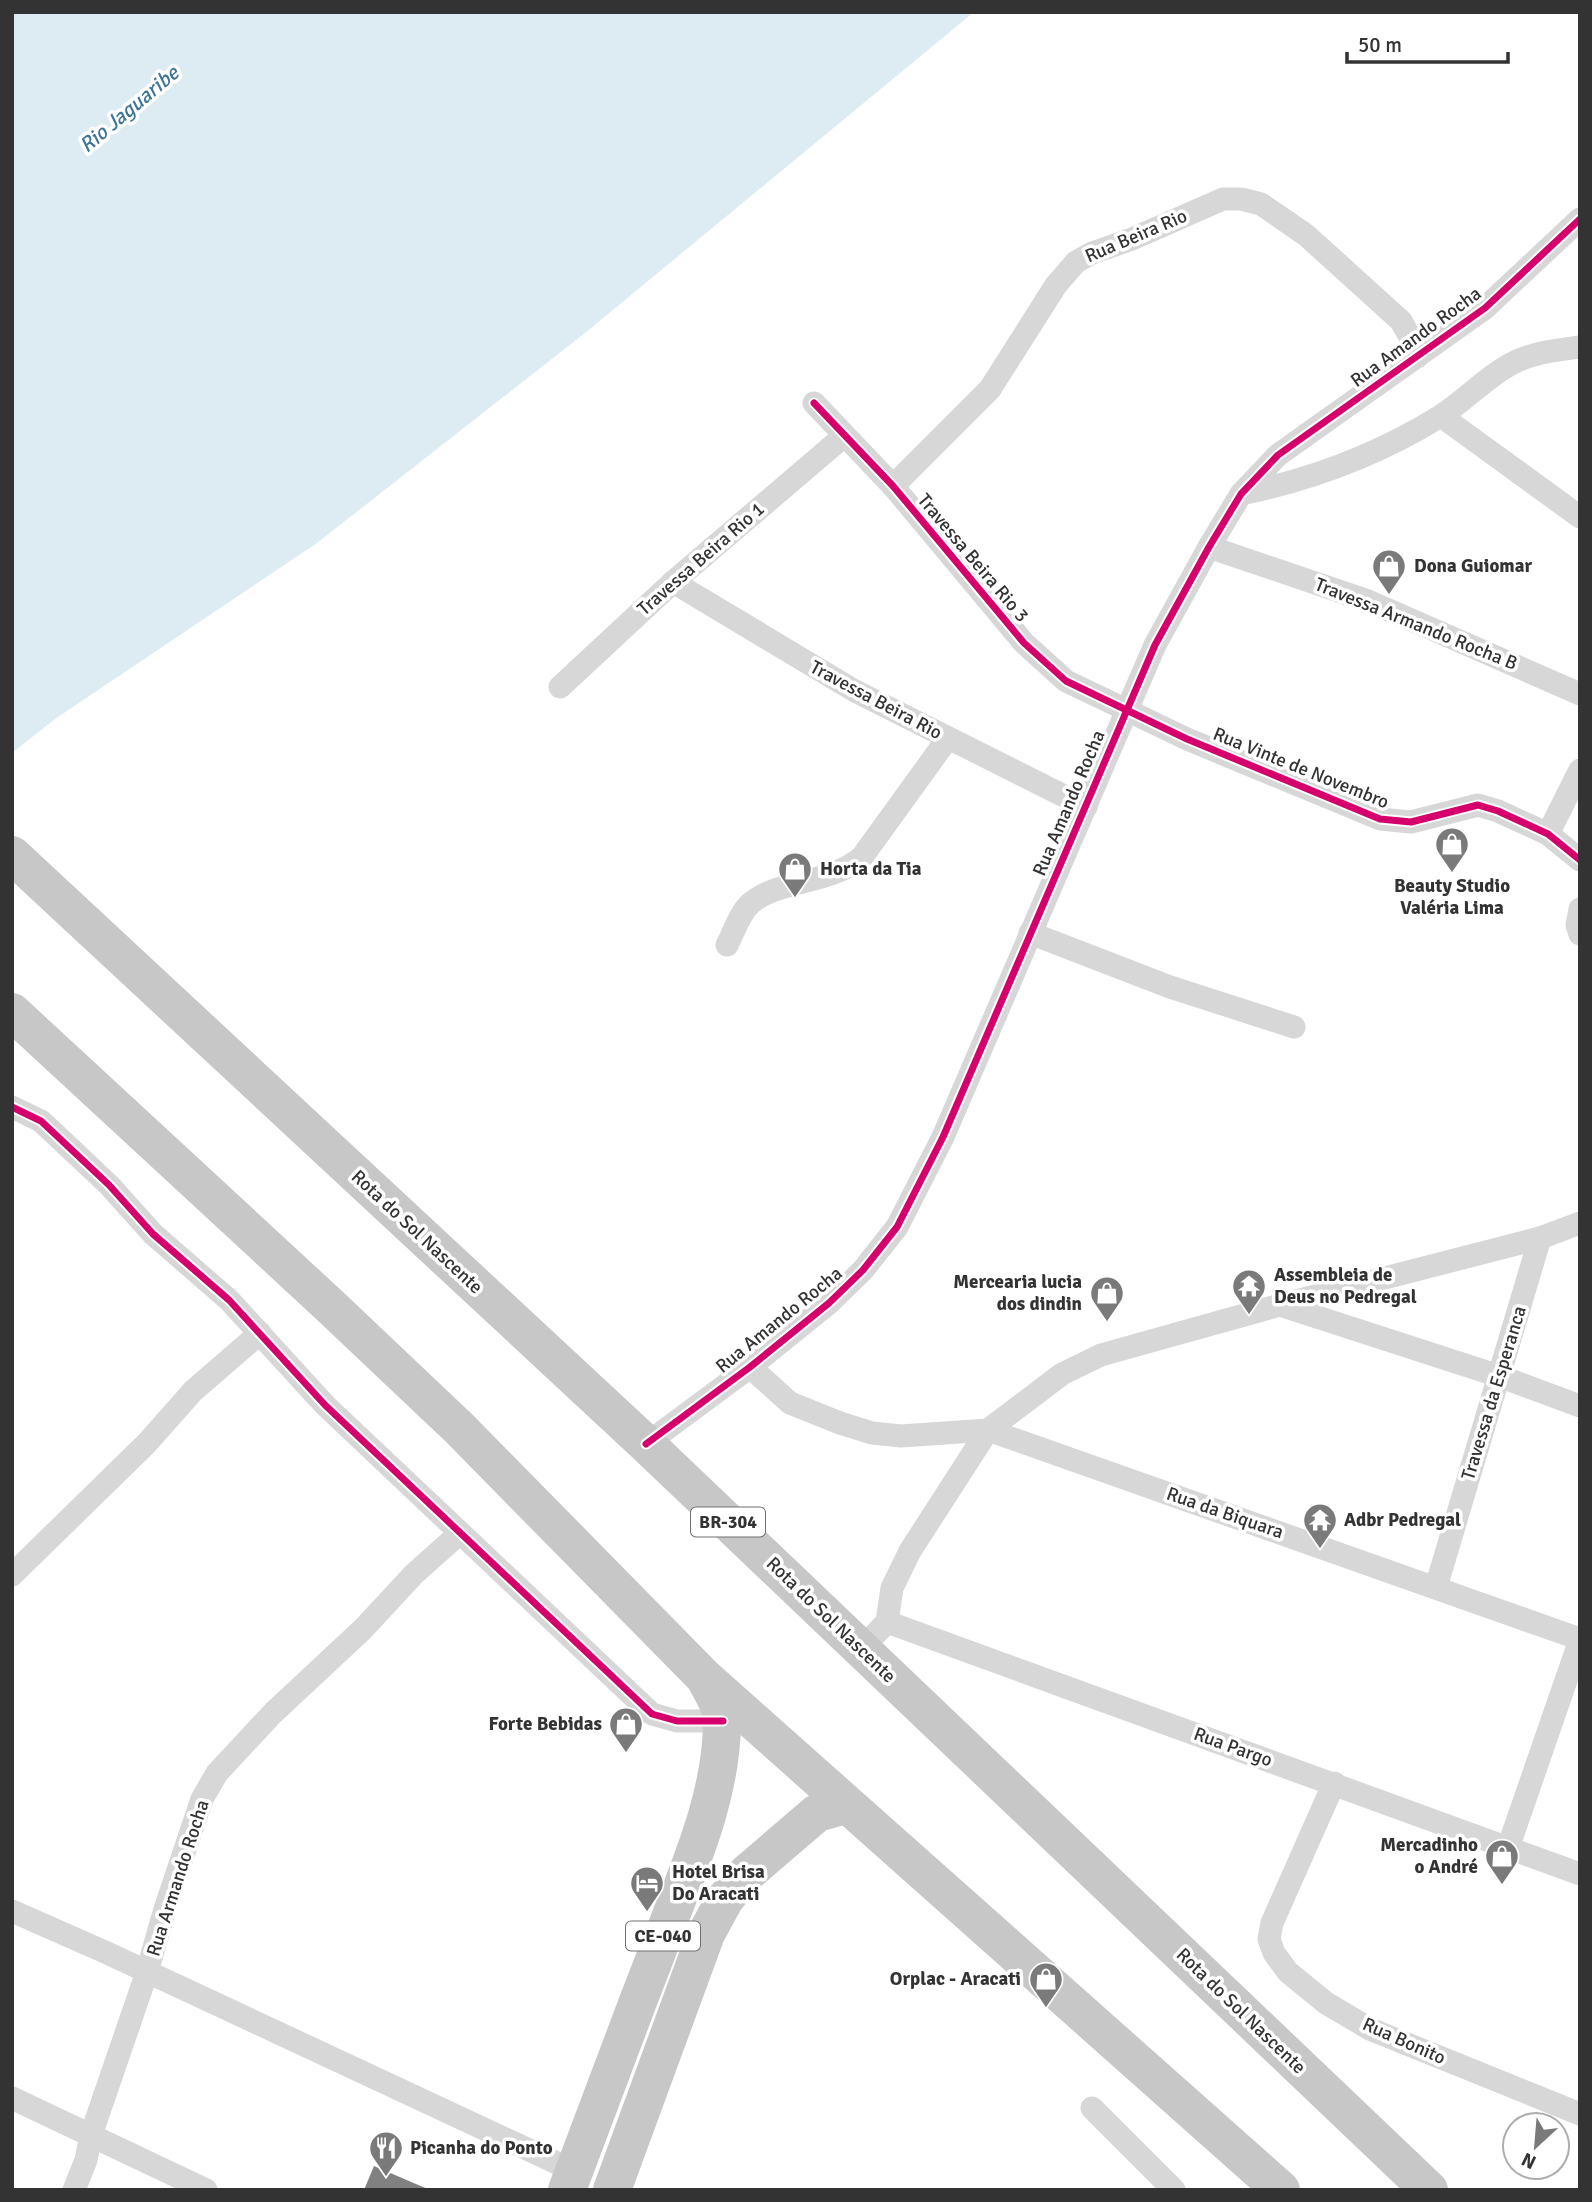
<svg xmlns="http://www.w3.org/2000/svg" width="1592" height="2202" font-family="Signika,sans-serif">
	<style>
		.water { fill: #ddebf3 }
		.building { fill: #818181 }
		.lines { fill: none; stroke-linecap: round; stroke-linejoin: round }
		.minor { stroke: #d7d7d7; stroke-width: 23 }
		.trunk { stroke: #c7c7c7; stroke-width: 38 }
		.cycleway-casing { stroke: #fff; stroke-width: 11 }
		.cycleway { stroke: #d6006c; stroke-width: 7 }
		.labels { text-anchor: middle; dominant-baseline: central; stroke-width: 7; stroke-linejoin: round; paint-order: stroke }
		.shield { fill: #fff; stroke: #707070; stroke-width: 2 }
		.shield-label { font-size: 18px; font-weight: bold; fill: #333 }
		.street-label { font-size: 19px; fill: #333; stroke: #fff }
		.poi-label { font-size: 19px; font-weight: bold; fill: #333; stroke: #fff; text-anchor: start }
		.water-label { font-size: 21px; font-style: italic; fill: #3f7597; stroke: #fff }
	</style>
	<rect width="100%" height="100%" fill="#fff"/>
	<polygon class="water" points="12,12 974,12 585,333 317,543 55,719 12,753"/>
	<polygon class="building" points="374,2166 430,2190 364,2190"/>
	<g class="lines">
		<g class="minor">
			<polyline points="814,403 893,486 1024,643 1066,681 1187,739 1380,819 1411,822 1478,805 1498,811 1548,834 1580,860"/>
			<polyline points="1441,416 1580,517"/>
			<polyline points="893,486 990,389 1056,285 1076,262 1092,253 1132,239 1223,199 1241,199 1261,204 1306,235 1401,321 1409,335 1417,357"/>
			<path d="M1241,494C1310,480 1379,454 1439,417C1466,400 1489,374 1517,361C1537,352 1559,350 1580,347"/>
			<polyline points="1209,547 1368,601 1580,694"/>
			<polyline points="673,582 855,691 1086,807"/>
			<polyline points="560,687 673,582 844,436"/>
			<polyline points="1548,834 1580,770"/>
			<polyline points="1580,909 1577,925 1580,934"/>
			<polyline points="1030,933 1170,987 1294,1027"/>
			<path d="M727,945C734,932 740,912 751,903C780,879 829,885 862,857L948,738"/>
			<polyline points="12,1107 41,1121 74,1152 109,1185 153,1234 229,1300 325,1405 652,1714 677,1721 723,1721"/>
			<polyline points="1280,1305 1499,1376 1580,1406"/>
			<polyline points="750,1367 790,1403 840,1423 872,1433 901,1436 988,1430 1062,1374 1101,1355 1280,1305 1540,1238 1580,1223"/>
			<polyline points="646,1444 750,1367 829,1303 863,1270 897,1227 943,1137 1155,645 1209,547 1241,494 1278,455 1485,308 1580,219"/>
			<polyline points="12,1575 147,1443 193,1391 260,1333"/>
			<polyline points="1436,1587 1540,1238"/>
			<polyline points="887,1622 1580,1874"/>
			<polyline points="861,1649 887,1622 892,1588 910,1551 988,1430 1580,1639"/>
			<polyline points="1334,1783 1272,1923 1269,1939 1274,1953 1288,1972 1326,2003 1370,2029 1580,2114"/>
			<polyline points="1508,1848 1580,1640"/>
			<polyline points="12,1911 105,1952 574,2171"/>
			<polyline points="12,2098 206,2190"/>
			<polyline points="1092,2108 1174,2190"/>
			<polyline points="74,2190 86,2160 91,2135 147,1972 165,1909 202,1799 217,1773 273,1713 363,1629 414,1574 460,1533"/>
		</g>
		<g class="trunk">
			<polyline points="12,855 646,1444 1429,2190"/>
			<polyline points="12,1012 328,1304 459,1428 705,1678 1281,2190"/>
			<path d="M567,2190C599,2104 631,2019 664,1934C689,1867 721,1798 722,1724C723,1708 713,1694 706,1680"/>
			<polyline points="612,2190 706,1934 725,1899 747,1873 817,1813 846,1805"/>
		</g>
		<g class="cycleway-casing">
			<g id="cycleway">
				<polyline points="814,403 893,486 1024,643 1066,681 1187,739 1380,819 1411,822 1478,805 1498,811 1548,834 1580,860"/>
				<polyline points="12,1107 41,1121 74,1152 109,1185 153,1234 229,1300 325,1405 652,1714 677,1721 723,1721"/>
				<polyline points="646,1444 750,1367 829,1303 863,1270 897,1227 943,1137 1155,645 1209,547 1241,494 1278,455 1485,308 1580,219"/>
			</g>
		</g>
		<use href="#cycleway" class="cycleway"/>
	</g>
	<defs>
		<g id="shop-pin" transform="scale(1.75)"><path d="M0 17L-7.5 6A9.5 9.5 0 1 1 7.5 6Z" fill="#7a7a7a" stroke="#fff"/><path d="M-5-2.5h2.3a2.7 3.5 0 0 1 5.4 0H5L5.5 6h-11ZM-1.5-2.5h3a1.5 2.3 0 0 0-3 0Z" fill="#fff"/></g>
		<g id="temple-pin" transform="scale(1.75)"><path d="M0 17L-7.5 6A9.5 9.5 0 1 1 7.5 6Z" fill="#7a7a7a" stroke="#fff"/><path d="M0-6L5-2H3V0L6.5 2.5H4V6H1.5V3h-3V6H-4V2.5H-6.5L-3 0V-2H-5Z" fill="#fff"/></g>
		<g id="hotel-pin" transform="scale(1.75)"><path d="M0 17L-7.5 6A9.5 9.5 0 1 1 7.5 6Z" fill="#7a7a7a" stroke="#fff"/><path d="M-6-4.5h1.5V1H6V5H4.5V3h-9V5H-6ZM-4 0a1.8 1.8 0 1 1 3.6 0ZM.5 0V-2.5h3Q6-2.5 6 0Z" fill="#fff"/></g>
		<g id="restaurant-pin" transform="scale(1.75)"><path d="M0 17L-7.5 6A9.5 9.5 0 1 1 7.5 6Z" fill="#7a7a7a" stroke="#fff"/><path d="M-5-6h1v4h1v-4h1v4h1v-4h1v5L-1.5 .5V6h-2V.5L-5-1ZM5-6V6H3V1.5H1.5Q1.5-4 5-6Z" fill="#fff"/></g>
	</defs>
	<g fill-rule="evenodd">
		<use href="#shop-pin" x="1389" y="566"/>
		<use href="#shop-pin" x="1452" y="844"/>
		<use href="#shop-pin" x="795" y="869"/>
		<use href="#temple-pin" x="1249" y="1286"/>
		<use href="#shop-pin" x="1107" y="1293"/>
		<use href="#temple-pin" x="1320" y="1520"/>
		<use href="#shop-pin" x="626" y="1724"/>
		<use href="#shop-pin" x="1502" y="1856"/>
		<use href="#hotel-pin" x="647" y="1883"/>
		<use href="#shop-pin" x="1046" y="1979"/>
		<use href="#restaurant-pin" x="386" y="2148"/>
	</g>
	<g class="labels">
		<g class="shield">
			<rect x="691" y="1507.5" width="74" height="29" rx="5"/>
			<rect x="626" y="1921.5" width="74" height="29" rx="5"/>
		</g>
		<g class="shield-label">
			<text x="728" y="1522">BR-304</text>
			<text x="663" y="1936">CE-040</text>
		</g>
		<g class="street-label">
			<text transform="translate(1136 236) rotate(-23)">Rua Beira Rio</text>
			<text transform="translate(1416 337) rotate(-36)">Rua Amando Rocha</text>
			<text transform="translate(973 558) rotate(50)">Travessa Beira Rio 3</text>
			<text transform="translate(701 559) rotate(-41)">Travessa Beira Rio 1</text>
			<text transform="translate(1416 624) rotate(22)">Travessa Armando Rocha B</text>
			<text transform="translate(876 700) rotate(28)">Travessa Beira Rio</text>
			<text transform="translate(1301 768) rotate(22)">Rua Vinte de Novembro</text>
			<text transform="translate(1069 803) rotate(-67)">Rua Amando Rocha</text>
			<text transform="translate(417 1232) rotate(43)">Rota do Sol Nascente</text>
			<text transform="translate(779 1320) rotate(-39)">Rua Amando Rocha</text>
			<text transform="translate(1494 1393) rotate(-73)">Travessa da Esperanca</text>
			<text transform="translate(1225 1513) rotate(19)">Rua da Biquara</text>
			<text transform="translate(831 1620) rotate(44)">Rota do Sol Nascente</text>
			<text transform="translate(1233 1747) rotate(20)">Rua Pargo</text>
			<text transform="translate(178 1878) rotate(-72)">Rua Armando Rocha</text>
			<text transform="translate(1241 2011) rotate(44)">Rota do Sol Nascente</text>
			<text transform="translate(1404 2041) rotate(24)">Rua Bonito</text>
		</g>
		<g class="poi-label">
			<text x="1414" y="566">Dona Guiomar</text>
			<text x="820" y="869">Horta da Tia</text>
			<text x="1452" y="886" text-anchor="middle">Beauty Studio<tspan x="1452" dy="22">Valéria Lima</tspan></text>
			<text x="1274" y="1275">Assembleia de<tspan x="1274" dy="22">Deus no Pedregal</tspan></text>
			<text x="1082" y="1282" text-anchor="end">Mercearia lucia<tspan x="1082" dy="22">dos dindin</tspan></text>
			<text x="1344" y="1520">Adbr Pedregal</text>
			<text x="602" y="1724" text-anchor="end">Forte Bebidas</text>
			<text x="1478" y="1845" text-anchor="end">Mercadinho<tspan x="1478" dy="22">o André</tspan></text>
			<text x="672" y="1872">Hotel Brisa<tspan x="672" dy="22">Do Aracati</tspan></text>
			<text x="1021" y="1979" text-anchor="end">Orplac - Aracati</text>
			<text x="410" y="2148">Picanha do Ponto</text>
		</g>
		<g class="water-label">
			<text transform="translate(129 109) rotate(-40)">Rio Jaguaribe</text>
		</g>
	</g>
	<rect width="1592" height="2202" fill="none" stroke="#333333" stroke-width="28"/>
	<g transform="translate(1536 2146) rotate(206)"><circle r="33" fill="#ffffff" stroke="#adadad" stroke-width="2"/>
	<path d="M0-5L12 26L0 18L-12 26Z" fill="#7a7a7a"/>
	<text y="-10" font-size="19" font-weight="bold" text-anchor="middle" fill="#333333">N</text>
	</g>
	<path d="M1347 52v10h161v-10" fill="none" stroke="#333333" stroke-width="3.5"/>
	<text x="1358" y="52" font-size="21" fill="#333333" stroke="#ffffff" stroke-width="5" paint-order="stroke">50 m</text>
</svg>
